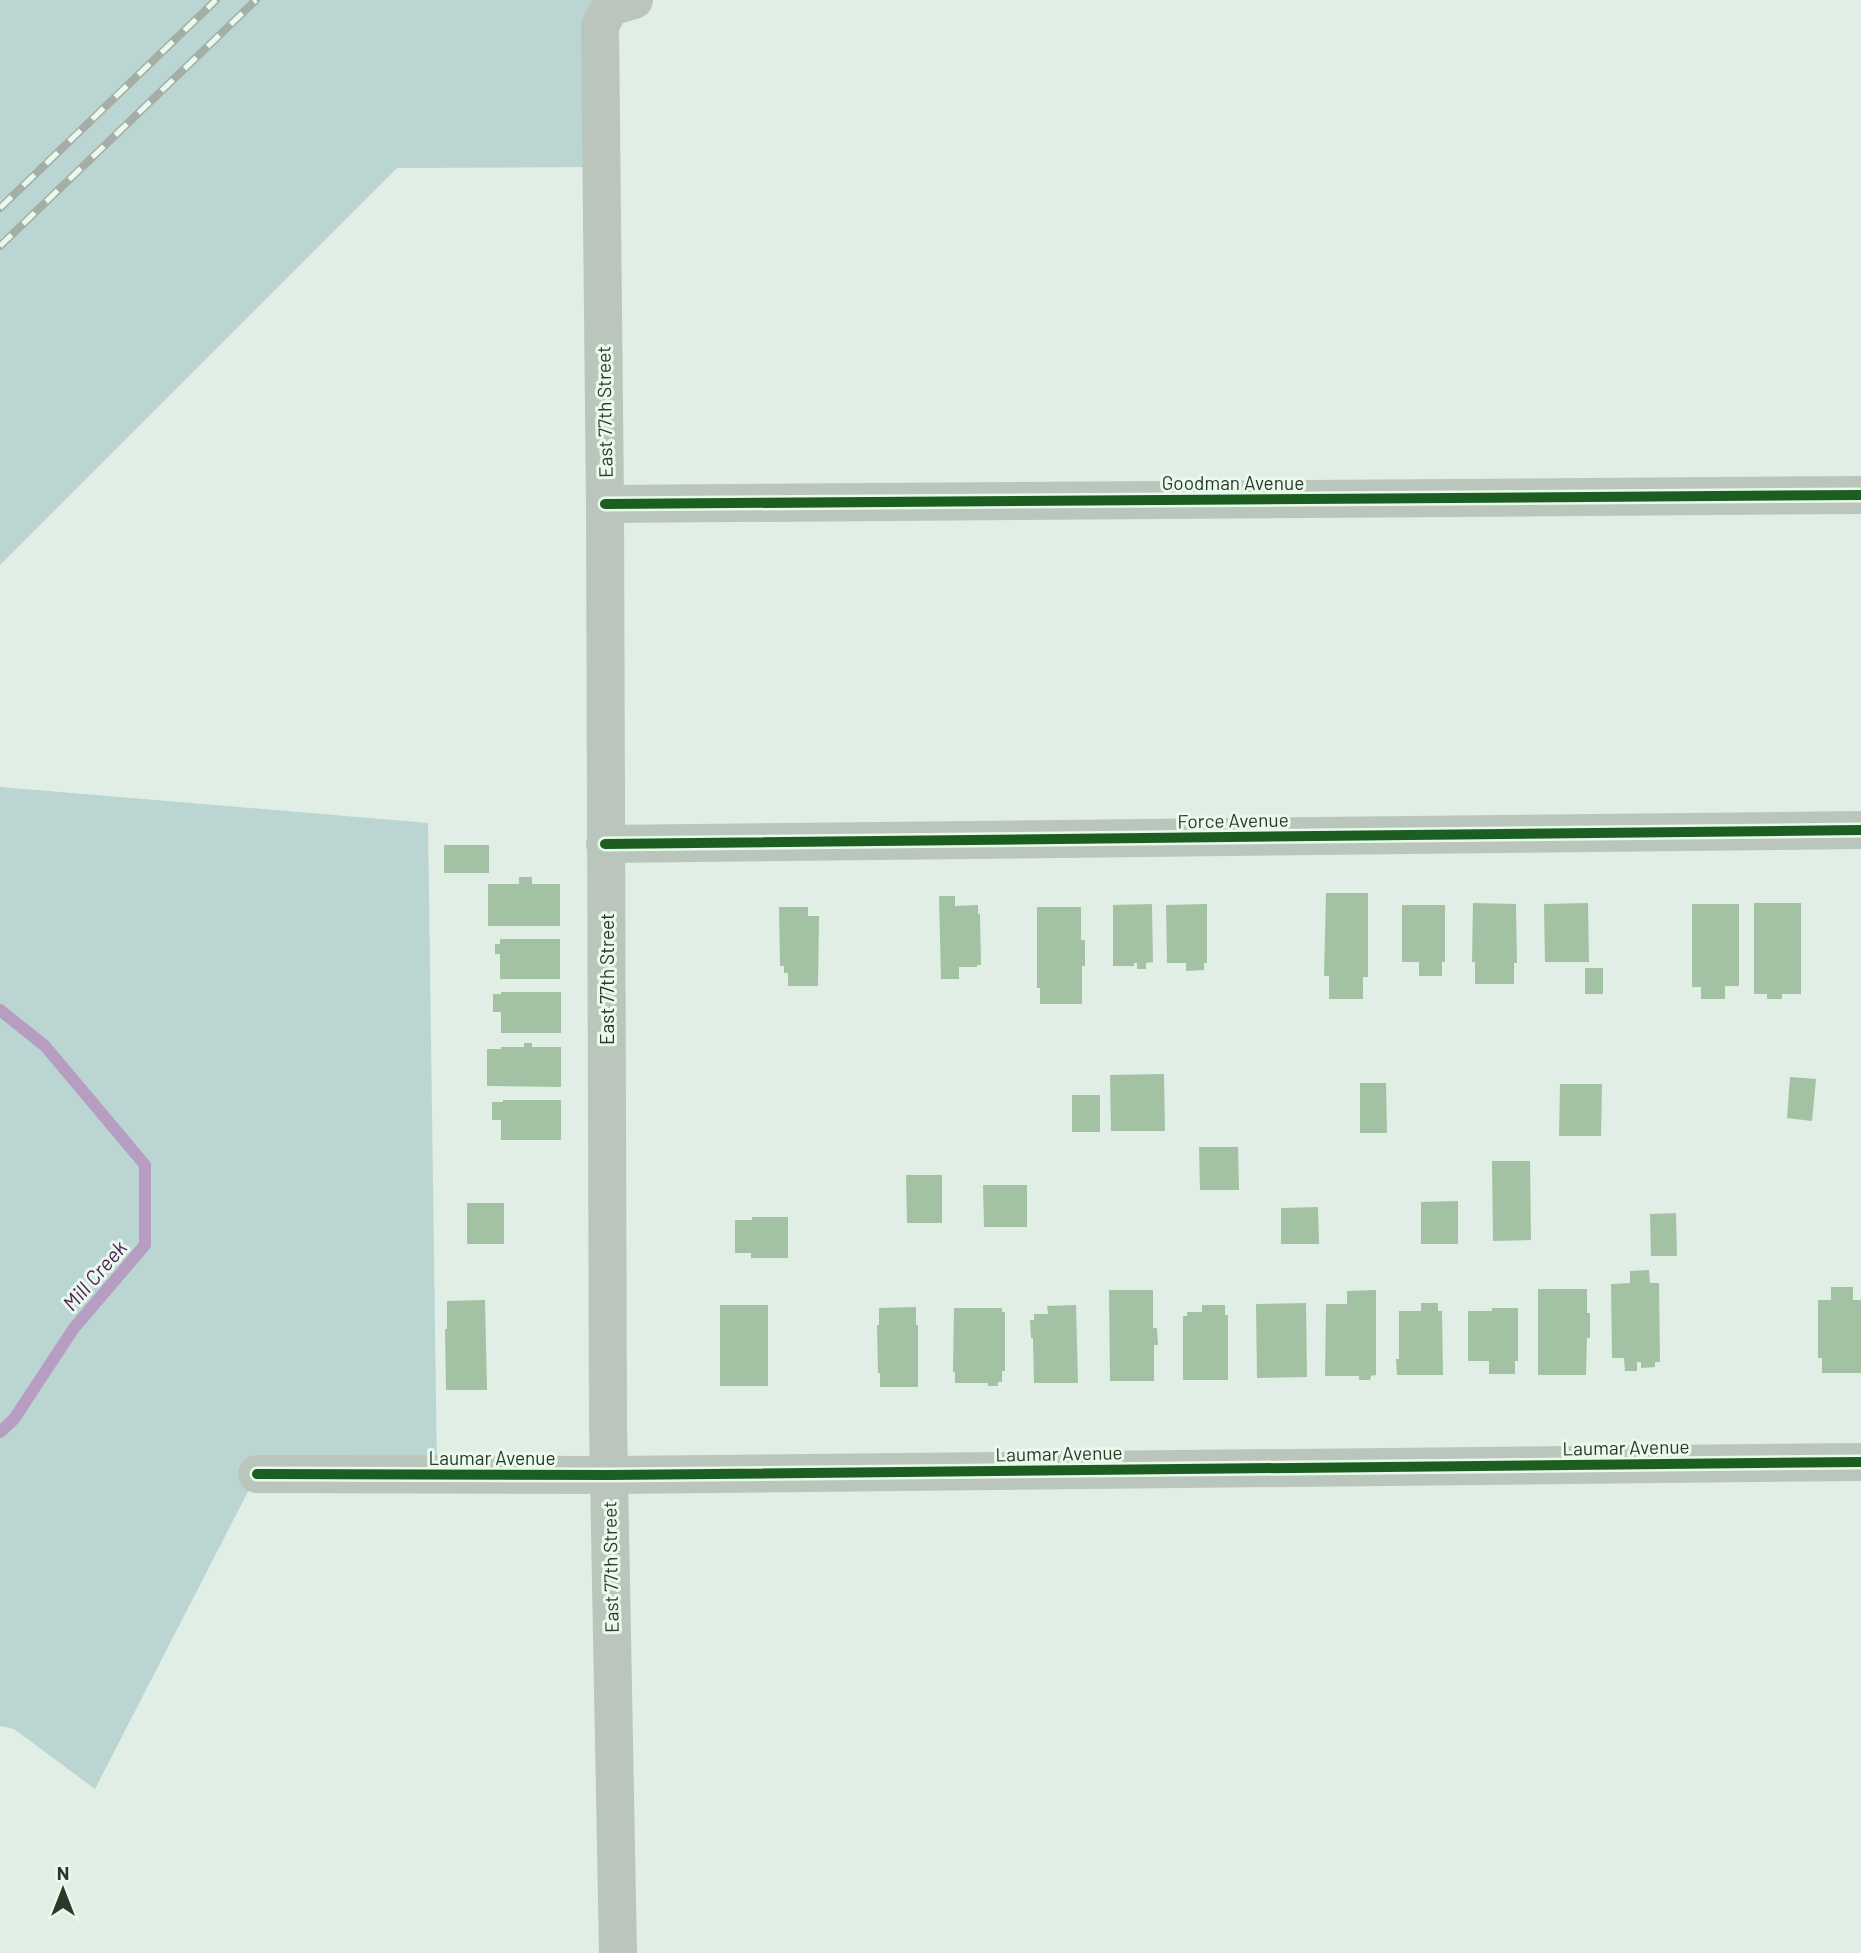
<svg xmlns="http://www.w3.org/2000/svg" width="1861" height="1953" font-family="Barlow,sans-serif">
	<style>
		.green { fill: #bad5d2 }
		.lines { fill: none; stroke-linecap: round; stroke-linejoin: round }
		.stream { stroke: #b69dc1; stroke-width: 12 }
		.building { fill: #a3c2a4 }
		.minor { stroke: #bac6bc; stroke-width: 38 }
		.rail-casing { stroke: #a4aea6; stroke-width: 8 }
		.rail { stroke: #e9faed; stroke-width: 5; stroke-dasharray: 16; stroke-linecap: butt }
		.cycleway-casing { stroke: #e9faed; stroke-width: 15 }
		.cycleway { stroke: #1b5e20; stroke-width: 10 }
		.labels { text-anchor: middle; dominant-baseline: central; stroke-width: 6; stroke-linejoin: round; paint-order: stroke }
		.street-label { font-size: 19px; fill: #283829; stroke: #e9faed }
		.water-label { font-size: 21px; font-style: italic; fill: #4e1c5a; stroke: #e9faed }
	</style>
	<rect width="100%" height="100%" fill="#e1eee5"/>
	<g class="green">
		<polygon points="0,0 609,0 602,167 397,168 0,565"/>
		<polygon points="0,787 428,823 437,1474 257,1474 95,1789 14,1729 0,1726"/>
	</g>
	<g class="lines">
		<polyline class="stream" points="0,1010 45,1046 145,1165 145,1245 74,1328 14,1419 0,1432"/>
	</g>
	<g class="building">
		<rect x="444" y="845" width="45" height="28"/>
		<polygon points="519,877 532,877 532,884 560,884 560,926 488,926 488,884 519,884"/>
		<polygon points="1326,893 1368,893 1368,977 1363,977 1363,999 1329,999 1329,976 1324,976"/>
		<polygon points="939,896 955,896 955,906 978,905 978,914 980,914 981,965 977,965 977,967 959,967 959,979 941,979"/>
		<polygon points="1473,903 1516,904 1517,963 1514,963 1514,984 1475,984 1475,962 1472,962"/>
		<polygon points="1588,903 1589,962 1545,962 1544,904"/>
		<polygon points="1754,903 1801,903 1801,994 1782,994 1782,999 1767,999 1767,994 1754,994"/>
		<polygon points="1152,904 1153,962 1146,963 1146,969 1137,969 1137,963 1134,963 1134,966 1113,966 1113,905"/>
		<polygon points="1207,904 1207,963 1204,963 1204,970 1186,971 1186,963 1167,963 1166,905"/>
		<polygon points="1692,904 1739,904 1739,986 1725,986 1725,999 1701,999 1701,987 1692,987"/>
		<polygon points="1402,905 1445,905 1445,962 1442,962 1442,976 1419,976 1419,962 1402,962"/>
		<polygon points="779,907 808,907 808,916 819,916 818,986 788,986 788,973 784,973 784,966 780,966"/>
		<polygon points="1037,907 1081,907 1081,940 1085,940 1085,966 1082,966 1082,1004 1040,1004 1040,988 1037,988"/>
		<polygon points="500,939 560,939 560,979 500,979 500,954 495,954 495,944 500,944"/>
		<rect x="1585" y="968" width="18" height="26"/>
		<polygon points="501,992 561,992 561,1033 501,1033 501,1012 493,1012 493,994 501,994"/>
		<polygon points="524,1043 532,1043 532,1047 561,1047 561,1087 487,1086 487,1049 501,1049 501,1047 524,1047"/>
		<polygon points="1164,1074 1165,1131 1111,1131 1110,1075"/>
		<polygon points="1790,1077 1816,1079 1812,1121 1787,1118"/>
		<polygon points="1360,1083 1386,1083 1387,1133 1360,1133"/>
		<polygon points="1560,1084 1602,1084 1601,1136 1559,1136"/>
		<rect x="1072" y="1095" width="28" height="37"/>
		<polygon points="503,1100 561,1100 561,1140 501,1140 501,1120 492,1120 492,1102 503,1102"/>
		<polygon points="1199,1147 1238,1147 1239,1190 1200,1190"/>
		<polygon points="1492,1161 1530,1161 1531,1240 1493,1241"/>
		<polygon points="906,1175 942,1175 942,1223 907,1223"/>
		<polygon points="983,1185 1027,1185 1027,1227 984,1227"/>
		<polygon points="1458,1201 1458,1244 1421,1244 1421,1202"/>
		<rect x="467" y="1203" width="37" height="41"/>
		<polygon points="1318,1207 1319,1244 1281,1244 1281,1208"/>
		<polygon points="1676,1213 1677,1256 1651,1256 1650,1214"/>
		<polygon points="752,1217 788,1217 788,1258 751,1258 751,1253 735,1253 735,1220 752,1220"/>
		<polygon points="1649,1270 1650,1283 1659,1283 1660,1362 1655,1362 1655,1367 1641,1368 1641,1362 1637,1362 1637,1371 1625,1371 1624,1358 1612,1358 1611,1284 1630,1283 1630,1271"/>
		<polygon points="1831,1287 1853,1287 1853,1300 1861,1300 1861,1373 1822,1373 1822,1358 1818,1358 1818,1300 1831,1300"/>
		<polygon points="1538,1289 1587,1289 1587,1313 1590,1313 1590,1338 1587,1338 1586,1375 1538,1375"/>
		<polygon points="1109,1290 1153,1290 1153,1328 1157,1328 1158,1345 1154,1345 1154,1381 1110,1381"/>
		<polygon points="1376,1290 1376,1375 1371,1376 1370,1380 1359,1380 1359,1376 1325,1376 1326,1304 1347,1304 1347,1291"/>
		<polygon points="485,1300 487,1390 446,1390 445,1329 447,1329 447,1301"/>
		<polygon points="1306,1303 1307,1377 1257,1378 1256,1304"/>
		<polygon points="1421,1303 1438,1303 1438,1311 1442,1311 1443,1375 1397,1375 1396,1359 1399,1359 1399,1311 1421,1311"/>
		<rect x="720" y="1305" width="48" height="81"/>
		<polygon points="1076,1305 1078,1383 1034,1383 1033,1338 1031,1338 1030,1320 1034,1320 1034,1314 1048,1314 1047,1306"/>
		<polygon points="1202,1305 1225,1305 1225,1315 1228,1315 1228,1380 1183,1380 1183,1316 1187,1316 1187,1312 1202,1312"/>
		<polygon points="916,1307 916,1325 918,1325 918,1387 880,1387 880,1373 878,1373 877,1325 879,1325 879,1308"/>
		<polygon points="954,1308 1002,1308 1002,1312 1005,1312 1005,1371 1002,1371 1002,1382 998,1382 998,1386 988,1386 988,1383 955,1383 955,1372 953,1372"/>
		<polygon points="1492,1308 1518,1308 1518,1361 1515,1361 1515,1374 1489,1374 1489,1361 1468,1361 1468,1311 1492,1311"/>
	</g>
	<g class="lines">
		<g class="minor">
			<polyline points="605,504 1861,495"/>
			<polyline points="605,844 1861,830"/>
			<polyline points="257,1474 609,1475 1861,1462"/>
			<polyline points="618,1953 608,1424 605,504 600,26 610,7 634,0"/>
		</g>
		<g class="rail-casing">
			<g id="rail">
				<polyline points="0,208 216,0"/>
				<polyline points="0,246 256,0"/>
			</g>
		</g>
		<use href="#rail" class="rail"/>
		<g class="cycleway-casing">
			<g id="cycleway">
				<polyline points="605,504 1861,495"/>
				<polyline points="605,844 1861,830"/>
				<polyline points="257,1474 609,1475 1861,1462"/>
			</g>
		</g>
		<use href="#cycleway" class="cycleway"/>
	</g>
	<g class="labels">
		<g class="street-label">
			<text transform="translate(604 412) rotate(-91)">East 77th Street</text>
			<text x="1233" y="482">Goodman Avenue</text>
			<text transform="translate(1233 820) rotate(-1)">Force Avenue</text>
			<text transform="translate(606 979) rotate(-90)">East 77th Street</text>
			<text transform="translate(1626 1447) rotate(-1)">Laumar Avenue</text>
			<text transform="translate(1059 1453) rotate(-1)">Laumar Avenue</text>
			<text x="492" y="1457">Laumar Avenue</text>
			<text transform="translate(610 1567) rotate(-91)">East 77th Street</text>
		</g>
		<g class="water-label">
			<text transform="translate(94 1275) rotate(-49)">Mill Creek</text>
		</g>
	</g>
	<g transform="translate(63 1890)" stroke="#e9faed" stroke-width="5" paint-order="stroke">
	<path d="M0-5L12 26L0 18L-12 26Z" fill="#283829"/>
	<text y="-10" font-size="19" font-weight="bold" text-anchor="middle" fill="#283829">N</text>
	</g>
</svg>
